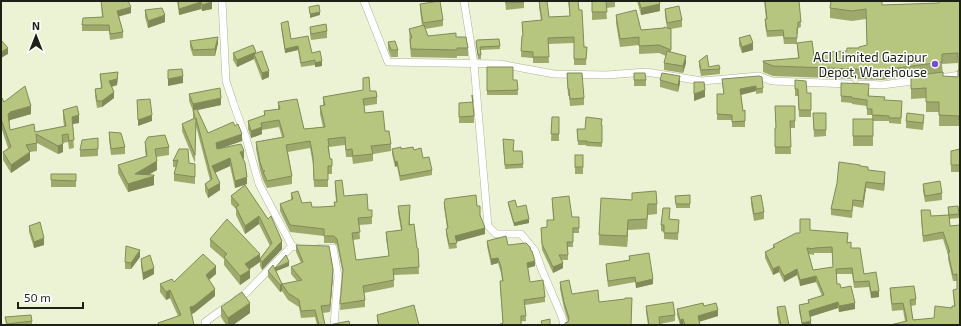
<svg xmlns="http://www.w3.org/2000/svg" width="961" height="326" font-family="'Exo 2',sans-serif">
	<style>
		.lines { fill: none; stroke-linecap: round; stroke-linejoin: round }
		.street-casing { stroke: #aeb598; stroke-width: 8 }
		.street { stroke: #fff; stroke-width: 7 }
		.wall { fill: #9daa6c; fill-rule: evenodd }
		.shaded-wall { fill: #808b58 }
		.building { fill: #b7c67e; stroke: #808b58; fill-rule: evenodd }
		.poi-dot { fill: #7252cb; stroke: #fff; stroke-width: 1.5 }
		.labels { text-anchor: middle; dominant-baseline: central; stroke-width: 3; stroke-linejoin: round; paint-order: stroke }
		.poi-label { font-size: 13px; fill: #1d2015; stroke: #fff; text-anchor: end }
	</style>
	<rect width="100%" height="100%" fill="#ecf3d5"/>
	<g class="lines">
		<g class="street-casing">
			<g id="street">
				<polyline points="222,1 226,81 234,105 246,138 259,184 292,246"/>
				<polyline points="364,1 388,62 500,64 554,74 607,75 646,72 702,81 759,76 772,81 850,84"/>
				<polyline points="464,1 474,64 488,226 496,234 521,234 535,251 542,270 562,317 564,325"/>
				<polyline points="940,78 960,75"/>
				<polyline points="861,84 882,85 920,80"/>
				<polyline points="320,248 333,248 338,276 334,325"/>
				<polyline points="237,299 246,293 292,246 295,247"/>
				<polyline points="207,325 205,322 227,306"/>
			</g>
		</g>
		<use href="#street" class="street"/>
	</g>
	<g class="wall">
		<polygon points="101,1 131,13 119,16 123,32 123,38 110,40 109,31 82,31 82,25 102,17"/>
		<polygon points="177,1 212,1 212,9 202,11 201,9 179,15"/>
		<polygon points="505,1 524,1 524,8 506,10"/>
		<polygon points="539,1 549,17 570,16 568,1 578,1 584,47 587,47 586,65 574,65 574,43 548,44 549,63 533,63 533,58 521,57 522,36 523,36 522,22 541,20 539,7"/>
		<polygon points="592,1 619,1 615,2 615,7 606,8 607,19 592,20"/>
		<polygon points="637,1 659,1 660,11 641,15"/>
		<path d="M764,1H799L801,27L798,28V34H797V43L814,56L847,51L867,45L866,19L852,21L830,18V8L883,5L939,3L960,1V130H959V126H939V112H926V98L911,99V76L882,80L773,76L763,72V61L798,58L797,44H784L783,36L767,37L765,25V19H766ZM958,63V77L943,76L942,64Z"/>
		<polygon points="420,4 443,20 443,26 425,29 428,36 456,37 468,48 468,56 457,56 457,58 411,57 410,47 409,29 422,26 420,10"/>
		<polygon points="665,9 682,20 682,27 671,29 671,53 686,63 683,73 664,70 664,63 666,56 659,53 639,54 639,45 620,47 616,23 616,15 641,30 664,28 667,28 665,16"/>
		<polygon points="145,10 165,22 148,28 145,17"/>
		<polygon points="281,23 291,39 322,66 315,67 315,65 301,67 298,50 285,53 281,27"/>
		<polygon points="310,27 327,31 327,38 311,40 310,34"/>
		<polygon points="739,38 753,50 742,53 739,45"/>
		<polygon points="499,39 500,49 481,50 481,59 478,59 476,42"/>
		<polygon points="190,41 218,43 215,56 193,56 190,47"/>
		<polygon points="388,42 398,50 398,57 391,57 388,49"/>
		<polygon points="233,53 256,53 269,77 262,80 254,59 237,67 233,60"/>
		<polygon points="699,61 709,67 720,69 720,74 701,76 699,66"/>
		<polygon points="487,67 513,80 517,80 518,95 487,95"/>
		<polygon points="567,73 584,98 584,105 570,106 569,96 568,96"/>
		<polygon points="634,73 646,80 646,86 634,86"/>
		<polygon points="100,74 118,78 117,85 112,87 114,98 102,107 97,108 95,96 95,89 101,88"/>
		<polygon points="363,78 370,91 377,97 377,104 364,106 365,113 385,131 391,144 391,151 373,154 373,161 353,164 352,157 346,157 345,145 329,147 330,159 332,159 332,174 328,174 328,187 314,187 313,164 310,148 288,152 292,176 292,184 267,188 263,180 260,170 256,149 256,142 282,137 279,127 262,130 262,134 251,138 248,129 248,121 264,116 264,111 278,109 278,102 304,129 323,127 320,114 320,106 323,106 323,97 363,90"/>
		<polygon points="722,79 763,88 763,93 756,94 756,91 741,95 743,111 745,110 745,127 732,127 732,120 717,120 717,94 724,94 722,84"/>
		<polygon points="660,80 680,83 678,92 660,87"/>
		<polygon points="795,80 807,93 811,93 811,117 799,117 798,96 795,96"/>
		<polygon points="841,83 869,90 869,96 884,100 902,107 901,124 889,123 889,121 873,121 873,146 853,146 853,119 872,119 872,115 867,115 867,106 852,104 852,103 841,102"/>
		<polygon points="189,94 221,105 197,110 208,133 242,141 224,147 244,158 243,159 247,184 235,188 230,166 215,173 220,190 208,198 205,191 205,184 210,180 196,126 195,163 182,131 182,124 193,119 193,111 189,101"/>
		<polygon points="1,99 4,102 31,114 10,120 10,121 9,121 10,130 35,132 64,126 63,118 63,110 79,123 72,124 74,148 69,149 68,142 63,143 63,152 58,154 37,143 37,151 30,152 30,160 11,173 3,160 3,152 8,148 1,127"/>
		<polygon points="459,103 474,116 474,123 459,123"/>
		<polygon points="775,106 795,121 795,128 790,128 791,154 775,154 775,128 776,128"/>
		<polygon points="813,113 826,113 826,136 814,137"/>
		<polygon points="552,117 559,117 559,141 551,141"/>
		<polygon points="906,121 924,121 923,130 906,128"/>
		<polygon points="602,125 602,147 586,146 586,145 578,145 577,129 585,129"/>
		<polygon points="109,132 125,147 125,154 111,155 109,139"/>
		<polygon points="145,142 169,147 169,155 156,157 157,170 148,175 154,185 128,192 118,173 118,165 146,157 145,151"/>
		<polygon points="503,143 514,144 513,151 523,164 523,168 505,169"/>
		<polygon points="98,145 98,156 80,157 80,150"/>
		<polygon points="179,149 189,163 195,164 195,184 174,181 174,174 176,167 173,167 173,161"/>
		<polygon points="392,149 414,150 432,170 432,175 400,181 397,166 395,167 392,154"/>
		<polygon points="960,149 960,172 951,172 951,151"/>
		<polygon points="583,155 583,174 575,174 575,167"/>
		<polygon points="860,166 885,179 884,191 866,188 863,208 853,206 852,218 831,215 831,209"/>
		<rect x="51" y="174" width="25" height="13"/>
		<polygon points="335,181 344,196 368,210 372,217 372,224 359,225 360,239 353,240 356,260 389,256 386,239 386,232 401,230 398,212 398,206 410,212 410,225 417,248 418,248 419,274 394,275 394,287 364,293 365,300 365,307 340,310 343,274 337,245 334,243 324,243 324,236 290,232 280,211 280,204 291,200 291,193 302,203 312,207 320,207 334,206 334,202 336,202 335,188"/>
		<polygon points="923,184 942,193 942,200 925,202 923,191"/>
		<polygon points="245,185 282,249 262,270 260,266 260,262 250,269 250,278 240,285 224,265 224,259 210,247 210,239 260,258 270,246 259,224 245,234 236,215 236,209 231,204 231,196"/>
		<polygon points="690,195 690,208 676,208 675,196"/>
		<polygon points="751,197 764,212 764,219 754,221 751,204"/>
		<polygon points="552,198 572,217 579,217 579,233 573,233 573,247 568,247 568,260 562,260 563,268 553,273 542,250 541,233 541,228 547,227 553,220"/>
		<polygon points="445,199 477,206 480,215 485,234 456,242 457,248 449,249 446,234 446,229 447,228 444,207 444,202 445,201"/>
		<polygon points="632,200 657,204 657,214 648,215 647,229 628,230 627,247 599,245 599,235"/>
		<polygon points="508,202 529,223 514,226 508,205"/>
		<polygon points="948,207 959,214 959,218 949,219 950,226 960,225 960,325 905,321 903,310 892,311 890,295 890,288 916,299 916,305 911,306 913,320 934,318 954,306 953,290 957,290 957,281 953,281 948,259 948,255 943,239 923,242 921,217 921,210 931,216 948,215"/>
		<polygon points="670,215 669,219 679,220 678,240 664,239 664,232 661,231 661,225"/>
		<polygon points="29,226 44,245 34,248 29,232"/>
		<path d="M810,230L847,242L851,248L864,274L879,297L871,298L869,287L854,288L852,274H836L837,284L841,288L855,309L839,312L838,308L810,317L811,325H802L799,311V305L808,303V300L822,296L816,282L800,286L797,275L784,282L779,272L773,275L765,258V252L773,248V245L800,233ZM814,253H832L833,267L813,270L809,254L814,255Z"/>
		<polygon points="487,241 508,245 535,266 528,268 530,282 545,297 545,302 525,305 526,321 503,323 500,287 500,281 502,281 501,273 498,263 491,265 487,246"/>
		<polygon points="296,245 333,276 330,312 323,313 325,325 317,325 315,317 301,318 299,307 288,300 282,291 280,292 268,277 268,271 275,268 289,266 276,271 282,284 297,281 291,274 291,267 301,263 296,252"/>
		<polygon points="629,256 653,284 636,288 635,282 608,287 606,270 606,264 629,260"/>
		<polygon points="140,257 131,269 125,269 125,262"/>
		<polygon points="141,259 154,274 143,280 141,266"/>
		<polygon points="216,274 209,280 215,296 194,313 191,314 194,325 158,325 158,323 178,316 170,298 166,300 160,292 160,284 174,282"/>
		<polygon points="560,282 572,294 599,302 632,304 631,325 565,325 568,321 564,308 560,289"/>
		<polygon points="646,306 675,315 675,321 660,324 660,325 648,325 646,312"/>
		<polygon points="704,306 718,316 699,322 700,325 680,325 677,315 677,309"/>
		<polygon points="221,307 250,313 233,325 226,325 221,317"/>
		<polygon points="777,307 789,325 779,325 777,314"/>
		<polygon points="377,315 419,325 378,325 377,321"/>
		<polygon points="5,317 32,321 32,325 6,325"/>
	</g>
	<g class="shaded-wall">
		<polygon points="201,2 201,9 179,15 179,9"/>
		<polygon points="212,2 212,9 202,11 202,5"/>
		<polygon points="660,4 660,11 641,15 641,8"/>
		<polygon points="131,7 131,13 117,17 117,11"/>
		<polygon points="320,12 320,15 310,18 310,14"/>
		<polygon points="165,15 165,22 148,28 148,21"/>
		<polygon points="218,37 218,43 215,56 215,49"/>
		<polygon points="753,43 753,50 742,53 742,47"/>
		<polygon points="298,46 298,50 285,53 285,49"/>
		<polygon points="8,48 8,54 1,58 1,52"/>
		<polygon points="256,52 256,58 254,54 254,59 237,67 237,60"/>
		<polygon points="686,56 686,63 683,73 683,66"/>
		<polygon points="322,61 322,66 315,67 315,63"/>
		<polygon points="269,71 269,77 262,80 262,73"/>
		<polygon points="118,72 117,85 109,87 109,81"/>
		<polygon points="183,76 183,83 168,86 168,79"/>
		<polygon points="680,76 680,83 678,92 678,85"/>
		<polygon points="756,86 756,91 740,95 740,89"/>
		<polygon points="705,90 705,97 694,101 694,94"/>
		<polygon points="114,92 114,98 102,107 102,101"/>
		<polygon points="221,98 221,105 193,111 193,104"/>
		<polygon points="31,106 31,114 10,120 10,121 8,122 8,114 10,112"/>
		<polygon points="79,115 79,123 72,124 72,117"/>
		<polygon points="152,115 152,121 138,126 138,120"/>
		<polygon points="262,127 262,134 251,138 251,131"/>
		<polygon points="242,134 242,141 216,150 216,143"/>
		<polygon points="63,144 63,152 58,154 58,146"/>
		<polygon points="244,151 244,158 240,160 240,152"/>
		<polygon points="30,152 30,160 11,173 11,165"/>
		<polygon points="230,158 230,166 212,174 212,166"/>
		<polygon points="157,161 157,170 138,181 154,176 154,185 128,192 128,184 135,174"/>
		<polygon points="397,161 397,166 395,167 395,162"/>
		<polygon points="885,172 885,179 884,191 884,184"/>
		<polygon points="247,177 247,184 235,188 235,181"/>
		<polygon points="866,182 866,188 863,208 863,201"/>
		<polygon points="220,183 220,190 208,198 208,190"/>
		<polygon points="259,216 259,224 245,234 245,226"/>
		<polygon points="529,219 529,223 514,226 514,223"/>
		<polygon points="628,220 628,230 627,247 627,236"/>
		<polygon points="485,228 485,234 455,242 455,236"/>
		<polygon points="44,238 44,245 34,248 34,242"/>
		<polygon points="282,241 282,249 262,270 262,262"/>
		<polygon points="140,250 140,257 131,269 131,263"/>
		<polygon points="260,254 260,262 245,272 245,264"/>
		<polygon points="498,258 498,263 491,265 491,259"/>
		<polygon points="535,261 535,266 527,268 527,263"/>
		<polygon points="289,262 289,266 274,272 274,269"/>
		<polygon points="563,263 563,268 553,273 553,267"/>
		<polygon points="216,266 216,274 206,282 206,275"/>
		<polygon points="779,266 779,272 773,275 773,269"/>
		<polygon points="154,268 154,274 143,280 143,273"/>
		<polygon points="333,269 333,276 330,312 330,305"/>
		<polygon points="797,269 797,275 784,282 784,276"/>
		<polygon points="250,270 250,278 240,285 240,276"/>
		<polygon points="816,276 816,282 800,286 800,280"/>
		<polygon points="653,279 653,284 636,288 636,283"/>
		<polygon points="282,284 282,291 280,292 280,285"/>
		<polygon points="215,289 215,296 194,313 190,315 190,307"/>
		<polygon points="170,290 170,298 166,300 166,292"/>
		<polygon points="879,291 879,297 871,298 871,292"/>
		<polygon points="838,302 838,308 809,317 809,311"/>
		<polygon points="250,303 250,313 233,325 228,325 228,318"/>
		<polygon points="855,303 855,309 839,312 839,306"/>
		<polygon points="718,310 718,316 698,322 698,316"/>
		<polygon points="683,319 683,325 680,325 680,320"/>
		<polygon points="811,321 811,325 802,325 802,323"/>
	</g>
	<g class="building">
		<polygon points="101,1 128,1 131,7 117,11 123,32 110,34 109,25 82,25 83,18 103,17"/>
		<polygon points="178,1 212,1 212,2 202,5 201,2 179,9"/>
		<polygon points="440,1 443,20 423,23 420,4"/>
		<polygon points="506,1 524,1 524,2 506,3"/>
		<polygon points="539,1 547,1 549,17 570,16 569,1 578,1 579,10 582,10 584,47 587,47 586,59 574,59 574,37 548,38 549,57 533,57 533,52 521,51 522,36 523,36 522,22 542,20"/>
		<polygon points="592,1 606,1 607,12 592,12"/>
		<polygon points="639,1 659,1 660,4 641,8"/>
		<polygon points="765,1 799,1 801,22 798,22 798,28 797,28 797,38 784,38 783,30 767,31 765,19 767,19"/>
		<polygon points="831,1 882,1 882,5 939,3 939,1 960,1 960,60 958,60 958,53 942,54 942,62 882,70 773,66 763,62 763,61 799,58 797,43 812,41 814,56 829,53 829,52 847,51 847,48 859,48 859,47 867,45 866,9 852,11 830,8"/>
		<polygon points="319,5 320,12 310,14 309,7"/>
		<polygon points="679,6 682,20 667,23 665,9"/>
		<polygon points="162,8 165,15 148,21 145,10"/>
		<polygon points="636,10 641,30 664,28 664,27 671,29 671,50 659,45 639,46 639,37 620,39 616,15"/>
		<polygon points="288,21 291,39 308,36 312,53 320,51 322,61 315,63 315,60 301,63 298,46 285,49 281,23"/>
		<polygon points="326,24 327,31 311,34 310,27"/>
		<polygon points="424,25 428,36 456,33 456,37 466,37 468,48 457,48 457,50 411,49 410,39 412,38 409,29"/>
		<polygon points="750,35 753,43 742,47 739,38"/>
		<polygon points="218,37 215,49 193,50 190,41"/>
		<polygon points="499,39 500,46 480,47 481,55 478,55 476,42 477,40"/>
		<polygon points="1,40 8,48 1,52"/>
		<polygon points="395,41 398,50 391,50 388,42"/>
		<polygon points="253,45 256,52 237,60 233,53"/>
		<polygon points="262,51 269,71 262,73 254,54"/>
		<polygon points="667,51 686,56 683,66 664,63"/>
		<polygon points="707,55 709,67 719,65 720,69 701,70 699,61"/>
		<polygon points="487,67 513,67 513,80 517,80 518,90 487,91"/>
		<polygon points="182,69 183,76 168,79 168,70"/>
		<polygon points="958,70 960,70 960,120 959,120 959,116 939,115 939,102 926,102 926,88 911,89 911,76 943,72 943,76 958,77"/>
		<polygon points="118,72 117,79 109,81 114,92 102,101 97,101 95,89 102,88 100,74"/>
		<polygon points="567,73 582,73 584,98 570,99 569,89 568,89"/>
		<polygon points="634,73 645,73 646,80 634,80"/>
		<polygon points="662,73 680,76 678,85 660,80"/>
		<polygon points="759,76 762,77 763,88 756,89 756,86 740,89 743,111 745,110 745,121 732,122 732,115 717,114 717,94 724,94 722,79"/>
		<polygon points="369,77 370,91 376,91 377,97 363,99 365,113 383,111 385,131 389,131 391,144 371,146 373,154 353,156 352,149 346,150 345,137 328,139 329,146 328,146 330,159 332,159 332,166 328,166 328,180 314,180 313,157 310,141 286,145 292,176 267,181 263,172 265,171 263,171 260,162 256,142 284,137 279,120 261,123 262,127 251,131 248,121 265,115 264,111 280,109 278,102 297,99 304,129 325,127 320,106 325,105 323,97 363,90 363,78"/>
		<polygon points="795,80 806,81 807,93 811,93 811,110 799,110 798,89 795,89"/>
		<polygon points="694,82 704,82 705,90 694,94"/>
		<polygon points="841,83 869,84 868,96 885,97 884,100 902,101 901,118 889,118 889,116 872,115 872,109 867,109 867,100 852,98 852,97 841,96"/>
		<polygon points="25,86 31,106 10,112 10,113 8,114 10,130 34,124 35,132 66,126 63,110 77,106 79,115 72,117 74,140 69,141 68,134 62,135 63,144 58,146 36,134 37,143 26,145 30,152 11,165 3,152 11,147 1,119 1,99 2,98 4,102"/>
		<polygon points="220,88 221,98 193,104 189,94"/>
		<polygon points="472,95 474,116 459,117 459,103 473,102"/>
		<polygon points="150,99 152,115 138,120 137,100"/>
		<polygon points="775,106 795,106 795,121 790,121 791,147 775,147 775,128 776,128"/>
		<polygon points="197,109 208,133 233,122 235,126 238,124 242,134 216,143 217,149 241,144 244,151 240,152 245,163 247,177 235,181 230,158 212,166 220,183 208,190 205,184 212,179 196,118 195,155 182,124 195,118 193,110"/>
		<polygon points="813,113 826,113 826,130 814,130"/>
		<polygon points="907,113 924,115 923,123 906,121"/>
		<polygon points="552,117 559,117 559,134 551,134"/>
		<polygon points="586,117 602,119 601,125 602,125 602,143 586,142 587,141 578,141 577,129 585,129"/>
		<rect x="853" y="119" width="20" height="17"/>
		<polygon points="109,132 121,133 125,147 111,149"/>
		<polygon points="165,135 169,147 155,149 157,161 135,174 154,175 154,176 128,184 118,165 147,156 145,142 148,137"/>
		<polygon points="98,138 98,149 80,150 82,140"/>
		<polygon points="503,139 514,140 513,151 522,151 523,164 505,165"/>
		<polygon points="401,147 401,149 413,147 414,150 421,148 423,158 429,157 432,170 400,176 397,161 395,162 392,149"/>
		<polygon points="179,149 188,149 189,163 195,164 195,177 174,174 178,160 173,161"/>
		<polygon points="960,149 960,165 951,165 951,151"/>
		<rect x="575" y="155" width="8" height="12"/>
		<polygon points="839,162 860,165 860,166 868,167 868,170 885,172 884,184 866,182 863,201 853,200 852,211 831,209 837,183"/>
		<polygon points="51,174 76,174 76,181 51,180"/>
		<polygon points="342,180 344,196 367,194 368,210 372,210 372,217 358,218 360,232 352,233 356,260 389,256 386,232 402,230 398,206 410,205 409,225 414,224 417,248 418,248 419,267 393,269 394,280 363,286 365,300 340,304 343,270 337,239 334,236 324,236 324,229 290,225 280,204 293,199 291,193 298,191 302,203 311,202 312,207 320,207 335,206 334,202 337,202 335,181"/>
		<polygon points="940,181 942,193 925,196 923,184"/>
		<polygon points="245,185 268,219 271,216 282,241 262,262 260,259 272,243 259,216 245,226 236,207 239,205 231,196"/>
		<polygon points="656,191 657,204 648,204 647,219 628,220 627,236 599,235 601,198 632,200 632,193"/>
		<polygon points="476,195 477,206 480,206 480,215 485,228 455,236 457,243 449,244 446,229 448,228 444,202 445,201 445,199"/>
		<polygon points="690,195 690,204 676,204 675,196"/>
		<polygon points="761,195 764,212 754,214 751,197"/>
		<polygon points="569,196 572,217 579,217 579,228 573,228 573,242 567,242 568,255 559,255 563,263 553,267 542,244 541,228 547,227 547,220 554,220 552,198"/>
		<polygon points="515,200 517,207 526,205 529,219 514,223 508,202"/>
		<polygon points="958,206 959,214 949,215 948,207"/>
		<polygon points="663,208 670,208 669,219 679,220 678,233 664,233 664,225 661,225"/>
		<polygon points="921,210 930,210 931,216 949,215 950,226 960,225 960,325 890,325 907,321 903,303 892,304 890,288 914,286 916,299 910,300 913,320 934,318 935,306 952,308 952,306 955,306 953,290 957,289 957,274 953,275 948,252 950,252 943,232 923,236"/>
		<polygon points="227,219 260,254 245,264 250,270 240,276 224,257 227,254 210,239"/>
		<path d="M800,219H810V230L848,233L847,243L851,242V248H860L864,274L876,272L879,291L871,292L869,281L854,282L852,268L836,269L837,284H840L841,288L851,286L855,303L839,306L838,302L809,311L811,321L802,323L799,305L809,303L808,300L824,295L816,276L800,280L797,269L784,276L779,266L773,269L765,252L775,247L773,245L796,233H800ZM832,247L833,267L813,270L807,248L814,249V248Z"/>
		<polygon points="40,222 44,238 34,242 29,226"/>
		<polygon points="506,236 508,245 526,243 530,247 531,251 532,251 535,261 527,263 530,282 543,280 545,297 524,300 526,316 521,316 521,325 498,325 503,323 500,281 503,281 501,267 498,258 491,259 487,241"/>
		<polygon points="296,245 329,246 333,269 330,305 321,306 325,325 319,325 315,310 301,311 299,300 288,293 282,284 280,285 268,271 273,265 282,284 302,280 291,267 303,262"/>
		<polygon points="126,246 140,250 131,263 125,262"/>
		<polygon points="649,253 653,279 636,283 635,277 608,281 606,264 630,260 629,256"/>
		<polygon points="203,254 216,266 206,275 215,289 194,306 190,307 194,325 159,325 158,323 181,315 170,290 166,292 160,284 172,279 174,282"/>
		<polygon points="150,255 154,268 143,273 141,259"/>
		<polygon points="286,255 289,262 275,268"/>
		<polygon points="569,280 572,294 598,290 599,302 625,299 625,298 632,298 631,325 565,325 565,323 568,322 569,318 564,302 560,282"/>
		<polygon points="242,292 250,303 228,318 221,307"/>
		<polygon points="673,302 675,315 659,317 660,325 649,325 646,306"/>
		<polygon points="703,303 704,306 716,303 718,310 698,316 700,325 685,325 683,319 680,320 677,309"/>
		<polygon points="414,305 419,325 379,325 377,315"/>
		<polygon points="785,306 789,325 781,325 777,307"/>
		<polygon points="31,315 32,321 7,324 5,317"/>
		<polygon points="550,319 550,325 542,325 541,321"/>
		<polygon points="349,321 350,325 329,325"/>
	</g>
	<circle class="poi-dot" cx="935" cy="64" r="4"/>
	<g class="labels">
		<g class="poi-label">
			<text x="927" y="57">ACI Limited Gazipur<tspan x="927" dy="15">Depot, Warehouse</tspan></text>
		</g>
	</g>
	<rect width="961" height="326" fill="none" stroke="#1d2015" stroke-width="4"/>
	<g transform="translate(36 36)" stroke="#ffffff" stroke-width="3" paint-order="stroke">
	<path d="M0-3L7 15L0 10L-7 15Z" fill="#1d2015"/>
	<text y="-6" font-size="11" font-weight="bold" text-anchor="middle" fill="#1d2015">N</text>
	</g>
	<path d="M18 302v6h65v-6" fill="none" stroke="#1d2015" stroke-width="2"/>
	<text x="24" y="302" font-size="12" fill="#1d2015" stroke="#ffffff" stroke-width="3" paint-order="stroke">50 m</text>
</svg>
